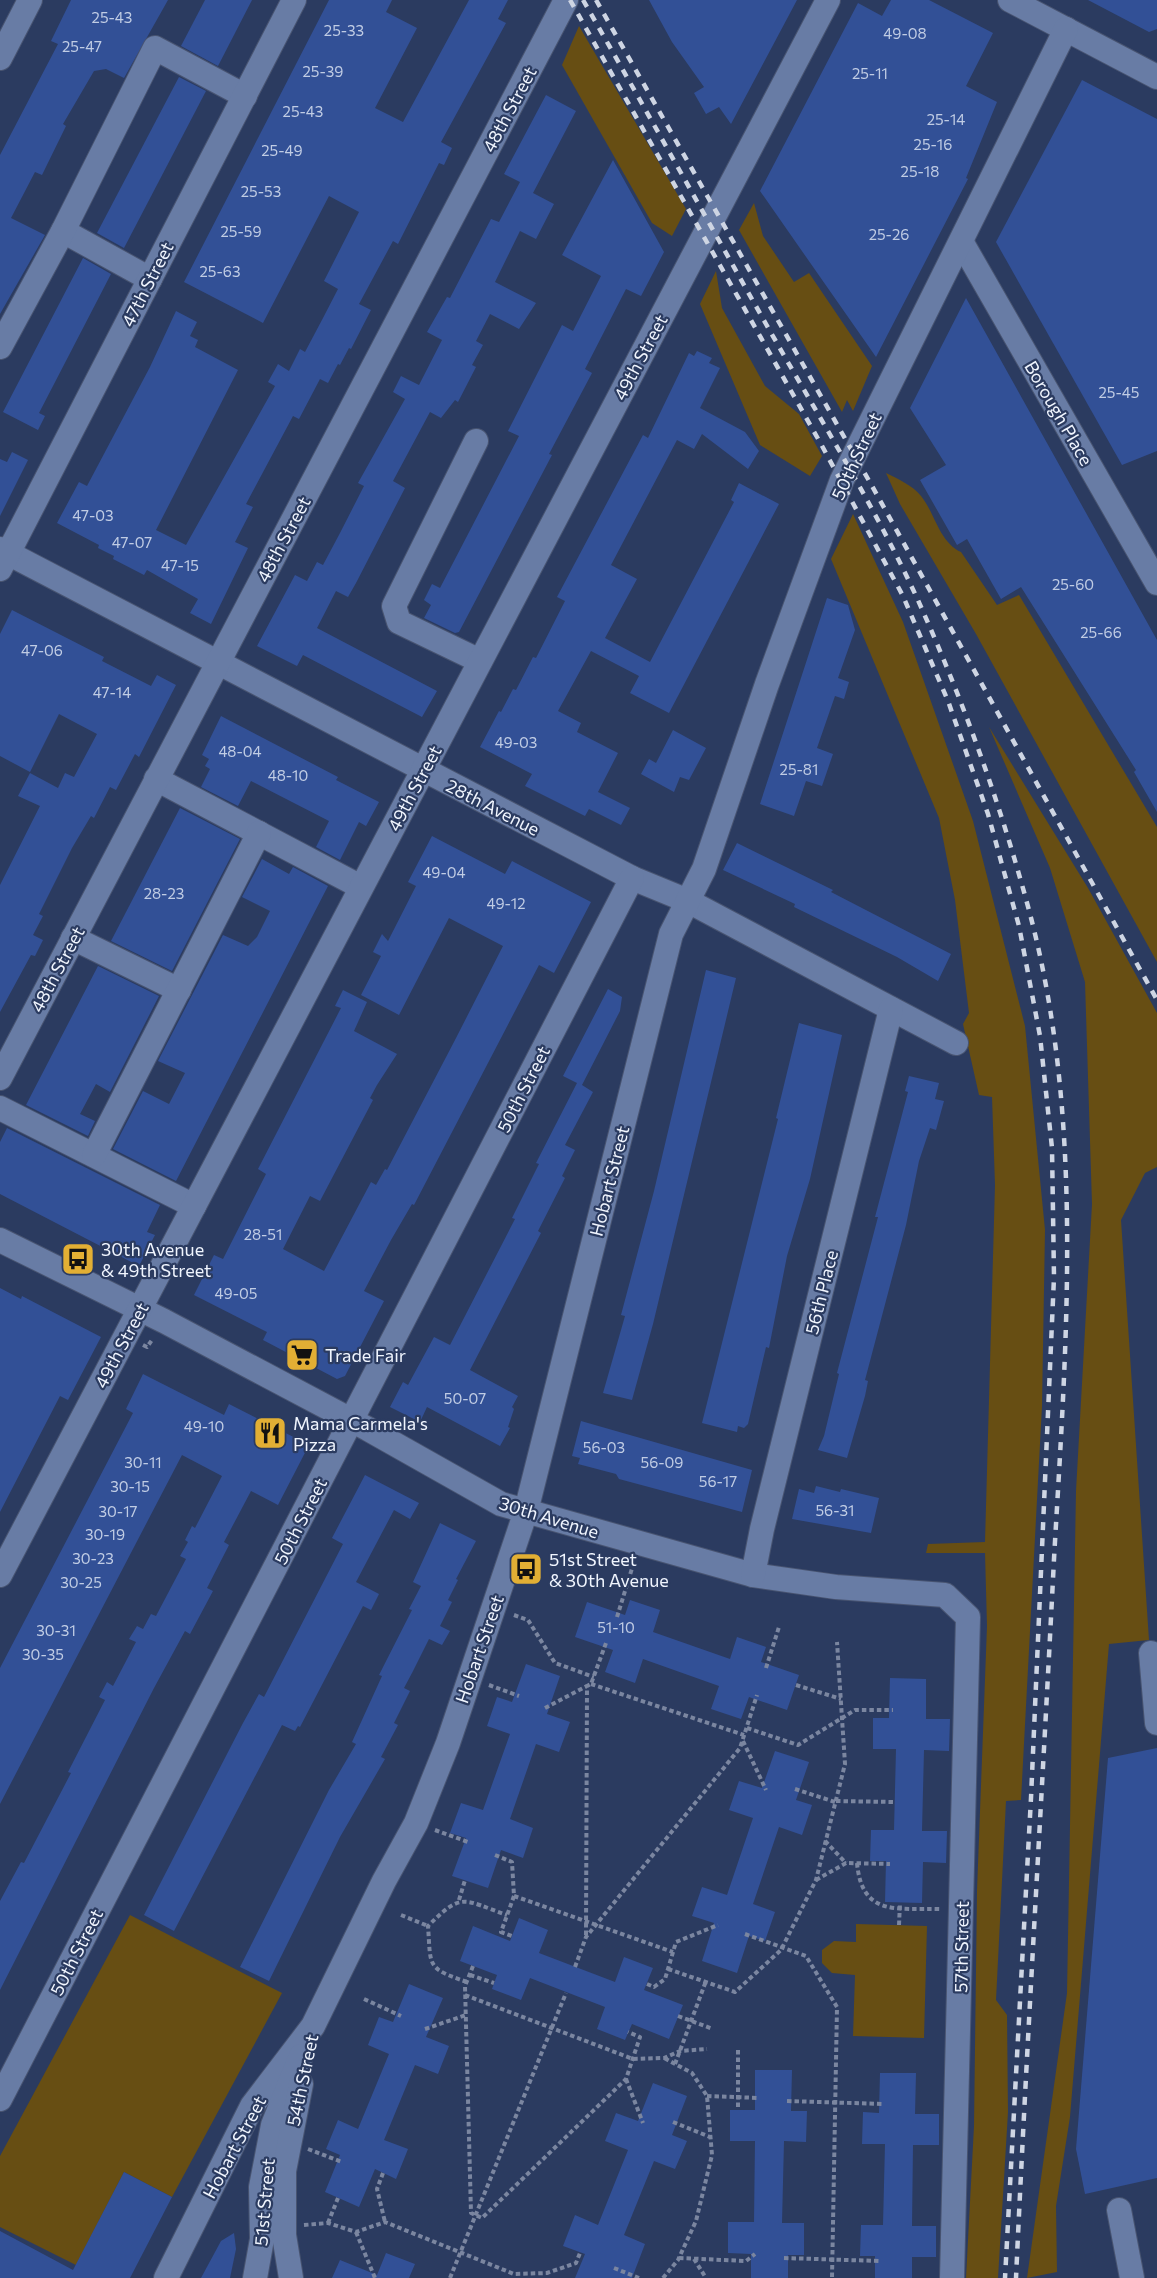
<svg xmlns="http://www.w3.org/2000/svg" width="1157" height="2278" font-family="Commissioner,sans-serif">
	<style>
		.green { fill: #674e13 }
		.building { fill: #325096 }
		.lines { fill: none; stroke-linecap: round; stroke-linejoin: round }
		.minor-casing { stroke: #485471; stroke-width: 26 }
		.path { stroke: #7b86a0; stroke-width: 4; stroke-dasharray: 4.5 3; stroke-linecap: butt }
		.minor { stroke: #687ca5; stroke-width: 24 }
		.rail { stroke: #ced5e3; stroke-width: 4.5; stroke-dasharray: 8 8; stroke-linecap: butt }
		.labels { text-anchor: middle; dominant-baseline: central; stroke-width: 4.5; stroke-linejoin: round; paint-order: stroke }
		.number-label { font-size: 15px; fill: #c0cce4 }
		.street-label { font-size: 18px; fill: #f0f5fe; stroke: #2b3b60 }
		.poi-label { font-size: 18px; fill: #f0f5fe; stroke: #2b3b60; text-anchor: start }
	</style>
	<rect width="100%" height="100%" fill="#2b3b60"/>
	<g class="green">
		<polygon points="579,26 686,209 672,236 652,223 562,65"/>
		<polygon points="754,203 763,236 794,282 809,273 872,366 853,411 847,400 842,412 739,230"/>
		<polygon points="716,271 722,308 765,386 799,414 822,456 810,476 760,445 700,304"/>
		<path d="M886,473C898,479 912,485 921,496C935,513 939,542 961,552L997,605L1019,595L1157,827V962L976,634L900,504Z"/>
		<polygon points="853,514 903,622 973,821 1025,1026 1045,1230 1042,1406 1021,1800 1006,1801 996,2000 1007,2015 1008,2112 998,2278 966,2278 974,2126 977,1891 987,1626 985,1553 926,1553 928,1544 985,1542 995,1185 992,1097 979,1095 963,1024 969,1013 955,900 939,818 831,559"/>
		<polygon points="989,727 1088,888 1157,1013 1157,1167 1145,1173 1121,1220 1149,1640 1109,1644 1070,2117 1056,2206 1057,2272 1027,2278 1067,1993 1076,1491 1092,1204 1085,982 1050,868"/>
		<polygon points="130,1915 282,1993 172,2197 124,2172 76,2265 0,2227 0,2156"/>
		<polygon points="856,1924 927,1926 924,2038 853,2036 855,1975 832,1973 822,1963 822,1950 834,1941 856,1942"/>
	</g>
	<g class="building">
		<polygon points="71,0 168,0 124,78 106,69 94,71 63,124 66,126 42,175 35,172 11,218 45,235 0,314 0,155 58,44 51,41"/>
		<polygon points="205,0 252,0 218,66 181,46"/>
		<polygon points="329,0 392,0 386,12 417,28 375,108 403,122 469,0 508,0 498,19 506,23 441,142 452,148 444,165 439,163 398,244 393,241 359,304 371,310 351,349 349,348 340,365 338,364 328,383 320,379 299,419 293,416 246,504 253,507 235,542 248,548 211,624 190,613 198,599 147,570 144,575 113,559 114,556 98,548 99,545 57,523 79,482 87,486 150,367 176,311 197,322 190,336 198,340 195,347 238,370 156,530 186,545 275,386 268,382 278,364 289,371 300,349 305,352 323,318 338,289 324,281 359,212 329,196 263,323 184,282"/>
		<polygon points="649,0 797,0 731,124 719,107 706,114 694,93 704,87 672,42"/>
		<polygon points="891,0 929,0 993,33 966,86 997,102 966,178 968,179 876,357 760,191 858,3 882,16"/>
		<polygon points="1088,0 1157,0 1157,29 1149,32"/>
		<polygon points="179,77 206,91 124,248 97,233"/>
		<polygon points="1082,80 1157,119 1157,451 1122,465 996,242"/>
		<polygon points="546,95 576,111 533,193 554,204 536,239 520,231 495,282 536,303 519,329 490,314 476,341 483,345 472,365 476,367 458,402 455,400 441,418 430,412 393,481 405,488 356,583 348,597 336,591 317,628 437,691 422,717 303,655 297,666 257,646 295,575 307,581 317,562 323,565 340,533 364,486 358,483 405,399 393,392 401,376 419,385 442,340 427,332 447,297 450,298 491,219 499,222 520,182 504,174"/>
		<polygon points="613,160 664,252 641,296 626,289 585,369 592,373 549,454 552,455 459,632 455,633 424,618 431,605 424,600 432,584 440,588 519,436 508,431 562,325 573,331 601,276 562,255"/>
		<polygon points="83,258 111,274 39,413 45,416 38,430 3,412"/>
		<polygon points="966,298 1157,640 1157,812 1134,772 1136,770 1021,587 1001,599 967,539 957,545 920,480 946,465 910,408"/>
		<polygon points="697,351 712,358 709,363 720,368 700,408 745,432 759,451 748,469 702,434 694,449 677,440 611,565 637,579 605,638 650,662 734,502 731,500 739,483 779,504 669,713 630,693 639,676 591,651 558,711 581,723 577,732 618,753 598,792 630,808 621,825 589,809 585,816 525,786 532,774 480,747 499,711 501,712 513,689 516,690 533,657 536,658 565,601 557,597 643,435 648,438 689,353 694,356"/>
		<polygon points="12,452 28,460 0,516 0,459 7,462"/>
		<polygon points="827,598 848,605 855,630 838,678 849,682 844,699 835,696 817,748 833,754 822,786 806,781 794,816 760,804"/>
		<polygon points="12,610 104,657 102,661 151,686 157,675 176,685 139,757 135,754 116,790 110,787 94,818 91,816 72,848 39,914 43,916 33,935 43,940 35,956 31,955 0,1012 0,885 40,806 18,796 30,773 58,788 65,773 74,777 97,734 59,714 30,772 0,756 0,634"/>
		<polygon points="221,716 338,777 336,780 379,802 366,826 359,822 340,860 316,847 329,821 251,781 238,806 201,787 210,769 205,766 209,759 202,755"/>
		<polygon points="673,730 706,748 689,780 680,777 674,792 641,774 649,759 656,763"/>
		<polygon points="180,808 240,839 172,971 111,941"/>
		<polygon points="432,836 505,874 512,861 591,902 554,973 539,965 414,1205 412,1204 391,1240 364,1291 384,1301 345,1376 337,1379 263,1340 267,1332 194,1295 214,1255 223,1259 266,1174 258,1169 341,1008 335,1006 343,990 367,1002 354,1031 397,1054 377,1085 370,1098 373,1100 320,1201 310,1196 283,1249 324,1271 371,1182 376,1185 385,1169 387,1170 455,1040 503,946 449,918 399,1015 361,995 381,956 373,952 382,934 388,941 416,886 408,882"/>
		<polygon points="737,843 833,890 831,892 951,954 938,981 897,957 794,907 795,904 723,870"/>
		<polygon points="262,859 289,874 293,867 328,886 176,1181 113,1149 143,1091 169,1104 185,1073 158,1061 223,935 248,946 257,937 270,911 242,897"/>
		<polygon points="98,966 159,996 110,1092 96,1084 80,1114 95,1121 88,1136 26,1105"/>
		<polygon points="706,970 736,978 653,1324 632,1400 603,1393 625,1316 621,1315 654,1191"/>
		<polygon points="608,989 622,997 620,1011 582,1085 593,1092 565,1145 575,1150 562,1176 565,1178 538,1231 541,1233 470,1370 518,1396 512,1407 514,1409 508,1427 510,1428 500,1446 427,1407 420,1422 390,1407 403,1382 408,1385 434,1337 450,1345 465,1316 515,1219 512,1218 539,1164 536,1163 577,1083 563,1076"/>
		<polygon points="799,1023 842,1035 810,1179 787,1256 769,1348 766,1347 748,1424 744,1428 738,1426 737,1432 702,1423 778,1119 776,1118"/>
		<polygon points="909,1076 939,1083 935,1099 944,1101 936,1130 930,1128 919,1161 906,1225 865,1380 868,1381 865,1396 847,1458 818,1450 824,1436 839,1374 837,1373 878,1217 875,1217 908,1092 905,1091"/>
		<polygon points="7,1128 160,1205 147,1232 155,1235 139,1266 0,1194 0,1142"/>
		<polygon points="0,1288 21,1299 22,1296 101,1337 68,1400 60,1396 0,1512"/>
		<polygon points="143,1374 224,1415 229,1404 309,1445 278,1505 251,1491 224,1542 229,1545 207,1588 213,1591 190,1634 185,1631 154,1688 0,1990 0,1901 21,1862 24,1863 71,1773 68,1772 105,1700 99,1697 107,1682 113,1686 136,1642 129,1639 137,1626 143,1629 151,1614 156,1616 186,1559 180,1556 188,1542 185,1540 192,1526 195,1528 222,1476 182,1455 0,1804 0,1668 133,1413 126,1409"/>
		<polygon points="581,1421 752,1470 742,1512 619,1479 616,1474 578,1464 580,1458 572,1456"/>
		<polygon points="365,1475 419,1503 410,1519 394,1510 356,1582 379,1594 371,1610 363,1606 300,1727 298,1726 295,1731 282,1725 174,1931 144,1915 243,1723 259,1694 264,1697 343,1544 332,1538"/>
		<polygon points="816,1486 840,1492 841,1489 879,1498 871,1533 792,1519 799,1489 814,1493"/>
		<polygon points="440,1523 476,1541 456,1579 458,1580 448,1600 452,1602 440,1626 450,1631 442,1645 429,1639 412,1673 404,1688 410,1691 394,1723 398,1725 381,1757 385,1759 340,1837 269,1981 240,1967 329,1790 356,1744 352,1742 382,1676 379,1675 412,1610 409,1609 421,1586 413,1582"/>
		<polygon points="630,1600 660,1610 653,1632 730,1659 737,1637 766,1647 761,1662 799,1675 787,1710 749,1697 741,1719 711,1709 719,1686 643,1659 635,1683 605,1672 613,1650 575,1637 587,1602 625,1615"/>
		<polygon points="526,1664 560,1676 547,1714 570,1722 559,1752 536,1744 510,1819 533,1828 523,1858 501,1850 488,1888 452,1876 466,1838 450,1833 461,1803 483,1810 510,1734 487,1726 497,1697 512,1702"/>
		<polygon points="890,1678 926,1679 926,1719 950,1719 949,1751 924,1750 922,1831 947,1831 946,1863 923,1862 922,1903 885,1902 886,1861 870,1861 871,1830 894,1830 896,1749 873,1749 873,1718 889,1718"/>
		<polygon points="1157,1748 1157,2178 1085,2194 1076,2149 1108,1758"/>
		<polygon points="775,1751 809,1762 796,1800 812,1805 802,1835 779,1827 753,1904 775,1912 765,1941 749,1936 737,1973 702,1961 714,1923 692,1916 702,1887 727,1895 753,1818 729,1810 739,1781 762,1788"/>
		<polygon points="519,1918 548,1930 539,1953 615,1982 624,1957 653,1968 644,1990 683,2005 669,2039 632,2024 625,2040 597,2029 605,2007 530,1978 521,2000 492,1989 497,1975 460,1961 473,1926 510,1941"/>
		<polygon points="409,1984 443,1998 426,2037 449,2046 438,2074 415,2065 384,2140 408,2149 396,2179 375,2169 359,2207 325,2192 340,2155 326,2149 338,2120 358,2129 389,2054 368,2045 379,2017 393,2022"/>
		<polygon points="755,2070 792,2070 791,2111 807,2111 806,2142 784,2141 782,2223 804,2223 804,2255 788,2255 788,2278 751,2278 751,2254 728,2253 728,2222 754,2222 755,2141 730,2141 730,2110 755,2110"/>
		<polygon points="880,2073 916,2073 915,2114 939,2114 939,2145 913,2145 912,2226 936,2226 936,2257 912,2257 912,2278 875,2278 875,2256 860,2256 861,2225 883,2225 885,2144 862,2144 863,2112 879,2113"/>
		<polygon points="653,2083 687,2096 672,2135 687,2141 675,2169 654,2161 624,2235 645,2244 632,2278 575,2278 585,2254 563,2246 575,2215 598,2225 628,2150 605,2141 616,2113 638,2121"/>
		<polygon points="124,2172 172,2197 130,2278 0,2278 0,2231 73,2270"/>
		<polygon points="234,2233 236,2249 230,2278 201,2278 221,2241"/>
		<polygon points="386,2253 415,2264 409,2278 332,2278 340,2260 377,2275"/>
	</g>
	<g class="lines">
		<g class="minor-casing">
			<g id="minor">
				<polyline points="1010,0 1157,77"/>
				<polyline points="0,58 30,0"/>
				<polyline points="63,231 150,279"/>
				<polyline points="962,243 1157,583"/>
				<polyline points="0,347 63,231 155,48 245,96"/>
				<polyline points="476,441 394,606 399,622 480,661"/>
				<polyline points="0,549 632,878 688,901 956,1043"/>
				<polyline points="0,569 294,0"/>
				<polyline points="156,779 361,887"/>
				<polyline points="73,938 179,990"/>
				<polyline points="0,1078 566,0"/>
				<polyline points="0,1108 194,1206"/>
				<polyline points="94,1155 259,833"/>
				<polyline points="0,1240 164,1321 368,1429 501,1504 753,1575 836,1587 945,1595 968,1617 952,2278"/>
				<polyline points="0,1575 828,0"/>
				<polyline points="753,1575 762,1529 891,1009"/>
				<polyline points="1151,1653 1157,1723"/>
				<polyline points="0,2099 632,878"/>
				<polyline points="1119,2210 1132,2278"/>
				<polyline points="166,2278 252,2106 313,2026 384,1881 416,1823 448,1743 526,1511 671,934 704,869 767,684 842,480 1066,29"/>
				<polyline points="255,2278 262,2239 261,2187 273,2125 301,2056"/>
				<polyline points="291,2278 284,2235 284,2171 301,2084"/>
			</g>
		</g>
		<g class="path">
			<polyline points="143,1345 147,1347 152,1340"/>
			<polyline points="514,1615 528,1620 555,1663 594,1677"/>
			<polyline points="617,1617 634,1562"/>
			<polyline points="766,1668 779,1627"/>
			<polyline points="591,1684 744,1735"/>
			<polyline points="489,1685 519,1696"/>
			<polyline points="796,1685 841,1699"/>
			<polyline points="545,1708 587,1686"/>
			<polyline points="747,1728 798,1745 855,1710 893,1710"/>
			<polyline points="743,1741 766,1790"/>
			<polyline points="795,1789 835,1802"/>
			<polyline points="836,1801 894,1802"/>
			<polyline points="435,1830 468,1842"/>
			<polyline points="825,1841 846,1863"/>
			<polyline points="495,1855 512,1862 514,1896 501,1932 512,1936"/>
			<path d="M857,1863C862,1917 897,1908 940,1909"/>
			<polyline points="816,1880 846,1863 890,1864"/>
			<polyline points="514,1896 673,1952"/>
			<polyline points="459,1900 465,1880"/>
			<polyline points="401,1915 428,1926"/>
			<polyline points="899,1925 900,1903"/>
			<polyline points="745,1934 806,1956 837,2007 832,2278"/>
			<polyline points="586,1935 587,1686 591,1684 606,1643"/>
			<polyline points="473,1966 465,1986 471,2213 482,2218 626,2079 640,2037 628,2032"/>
			<polyline points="575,1967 586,1937 740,1748 757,1695"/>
			<polyline points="668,1969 735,1992 781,1950 816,1880 845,1764 837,1642"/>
			<polyline points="470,1975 494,1983"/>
			<path d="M467,1982C426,1968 431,1967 428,1926C463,1891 463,1900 507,1915"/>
			<polyline points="647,1984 654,1987 665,1979 676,1942 718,1925"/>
			<polyline points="465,1995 633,2059 664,2058 680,2051 707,2049"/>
			<polyline points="364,1999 401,2016"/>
			<polyline points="678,2016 713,2029"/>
			<polyline points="425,2029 466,2015"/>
			<polyline points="738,2050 738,2110"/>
			<polyline points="675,2064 706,1981"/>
			<polyline points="626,2079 643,2123"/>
			<polyline points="707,2096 759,2098"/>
			<polyline points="787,2101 883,2104"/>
			<polyline points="673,2122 710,2137"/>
			<polyline points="308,2149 342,2162"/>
			<polyline points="383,2173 377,2189 385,2222"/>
			<polyline points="328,2223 338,2198"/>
			<polyline points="304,2225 328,2223 356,2232 385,2222 514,2274 547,2273 576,2263 580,2253"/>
			<polyline points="356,2232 375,2278"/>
			<polyline points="679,2258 746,2261 755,2254"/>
			<polyline points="784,2258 879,2261"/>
			<polyline points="694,2259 706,2278"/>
			<polyline points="614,2268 639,2278"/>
			<polyline points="450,2278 566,1993"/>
			<polyline points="663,2278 678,2260 696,2221 712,2155 707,2096 692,2073 664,2058"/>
		</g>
		<use href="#minor" class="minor"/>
		<g class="rail">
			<polyline points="570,0 821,444 903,596 948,701 988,814 1019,926 1040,1036 1052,1148 1054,1277 1031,1798 1005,2278"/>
			<path d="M583,0C645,108 705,216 766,324C817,414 873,503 917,598C963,700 1001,805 1030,914C1085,1123 1066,1346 1054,1559C1042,1798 1027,2038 1016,2278"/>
			<polyline points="596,0 872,486 1157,1000"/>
		</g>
	</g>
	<defs>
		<g id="bus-square" transform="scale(1.725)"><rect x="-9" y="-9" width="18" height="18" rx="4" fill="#e2af34" stroke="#2b3b60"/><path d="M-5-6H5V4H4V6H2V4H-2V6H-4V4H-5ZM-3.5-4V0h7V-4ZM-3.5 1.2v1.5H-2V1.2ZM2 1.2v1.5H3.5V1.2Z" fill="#111"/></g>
		<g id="supermarket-square" transform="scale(1.725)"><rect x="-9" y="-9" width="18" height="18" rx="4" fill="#e2af34" stroke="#2b3b60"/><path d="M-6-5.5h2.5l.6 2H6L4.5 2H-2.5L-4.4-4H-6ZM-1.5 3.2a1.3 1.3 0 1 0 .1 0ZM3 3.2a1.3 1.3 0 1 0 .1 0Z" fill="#111"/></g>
		<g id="restaurant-square" transform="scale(1.725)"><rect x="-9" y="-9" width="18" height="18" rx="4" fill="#e2af34" stroke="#2b3b60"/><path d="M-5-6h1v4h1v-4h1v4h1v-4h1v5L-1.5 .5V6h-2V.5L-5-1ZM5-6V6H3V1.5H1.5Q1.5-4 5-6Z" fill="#111"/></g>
	</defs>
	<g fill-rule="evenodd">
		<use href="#bus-square" x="78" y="1259"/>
		<use href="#supermarket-square" x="302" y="1355"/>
		<use href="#restaurant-square" x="270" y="1433"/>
		<use href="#bus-square" x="526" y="1569"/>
	</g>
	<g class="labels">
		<g class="number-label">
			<text x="112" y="17">25-43</text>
			<text x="344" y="30">25-33</text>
			<text x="905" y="33">49-08</text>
			<text x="82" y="46">25-47</text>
			<text x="323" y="71">25-39</text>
			<text x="870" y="73">25-11</text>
			<text x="303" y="111">25-43</text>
			<text x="946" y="119">25-14</text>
			<text x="933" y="144">25-16</text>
			<text x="282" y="150">25-49</text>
			<text x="920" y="171">25-18</text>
			<text x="261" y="191">25-53</text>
			<text x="241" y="231">25-59</text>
			<text x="889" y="234">25-26</text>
			<text x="220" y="271">25-63</text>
			<text x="1119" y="392">25-45</text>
			<text x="93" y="515">47-03</text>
			<text x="132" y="542">47-07</text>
			<text x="180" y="565">47-15</text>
			<text x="1073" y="584">25-60</text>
			<text x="1101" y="632">25-66</text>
			<text x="42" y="650">47-06</text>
			<text x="112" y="692">47-14</text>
			<text x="516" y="742">49-03</text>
			<text x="240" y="751">48-04</text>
			<text x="799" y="769">25-81</text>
			<text x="288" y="775">48-10</text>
			<text x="444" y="872">49-04</text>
			<text x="164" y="893">28-23</text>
			<text x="506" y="903">49-12</text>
			<text x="263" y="1234">28-51</text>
			<text x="236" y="1293">49-05</text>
			<text x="465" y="1398">50-07</text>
			<text x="204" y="1426">49-10</text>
			<text x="604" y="1447">56-03</text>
			<text x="143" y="1462">30-11</text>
			<text x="662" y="1462">56-09</text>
			<text x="718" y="1481">56-17</text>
			<text x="130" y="1486">30-15</text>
			<text x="835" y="1510">56-31</text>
			<text x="118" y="1511">30-17</text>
			<text x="105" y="1534">30-19</text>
			<text x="93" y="1558">30-23</text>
			<text x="81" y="1582">30-25</text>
			<text x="616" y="1627">51-10</text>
			<text x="56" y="1630">30-31</text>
			<text x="43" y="1654">30-35</text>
		</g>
		<g class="street-label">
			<text transform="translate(509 109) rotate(-62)">48th Street</text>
			<text transform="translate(147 284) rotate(-63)">47th Street</text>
			<text transform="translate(640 357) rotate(-62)">49th Street</text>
			<text transform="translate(1059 413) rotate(60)">Borough Place</text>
			<text transform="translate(856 456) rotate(-65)">50th Street</text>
			<text transform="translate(283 539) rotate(-62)">48th Street</text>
			<text transform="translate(414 788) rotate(-62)">49th Street</text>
			<text transform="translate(493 807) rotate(27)">28th Avenue</text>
			<text transform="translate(57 969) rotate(-62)">48th Street</text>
			<text transform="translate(523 1089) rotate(-63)">50th Street</text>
			<text transform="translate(609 1181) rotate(-76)">Hobart Street</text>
			<text transform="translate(821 1292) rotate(-76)">56th Place</text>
			<text transform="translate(121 1345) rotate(-62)">49th Street</text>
			<text transform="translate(549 1517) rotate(17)">30th Avenue</text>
			<text transform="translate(300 1521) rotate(-63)">50th Street</text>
			<text transform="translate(479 1649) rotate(-71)">Hobart Street</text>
			<text transform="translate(961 1947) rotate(-89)">57th Street</text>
			<text transform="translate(76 1952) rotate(-63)">50th Street</text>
			<text transform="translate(302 2080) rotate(-78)">54th Street</text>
			<text transform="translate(234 2147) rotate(-62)">Hobart Street</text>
			<text transform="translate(264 2202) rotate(-85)">51st Street</text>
		</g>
		<g class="poi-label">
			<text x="101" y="1249">30th Avenue<tspan x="101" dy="21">&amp; 49th Street</tspan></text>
			<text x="325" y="1355">Trade Fair</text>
			<text x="293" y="1423">Mama Carmela's<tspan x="293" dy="21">Pizza</tspan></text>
			<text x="549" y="1559">51st Street<tspan x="549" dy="21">&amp; 30th Avenue</tspan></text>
		</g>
	</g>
</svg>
